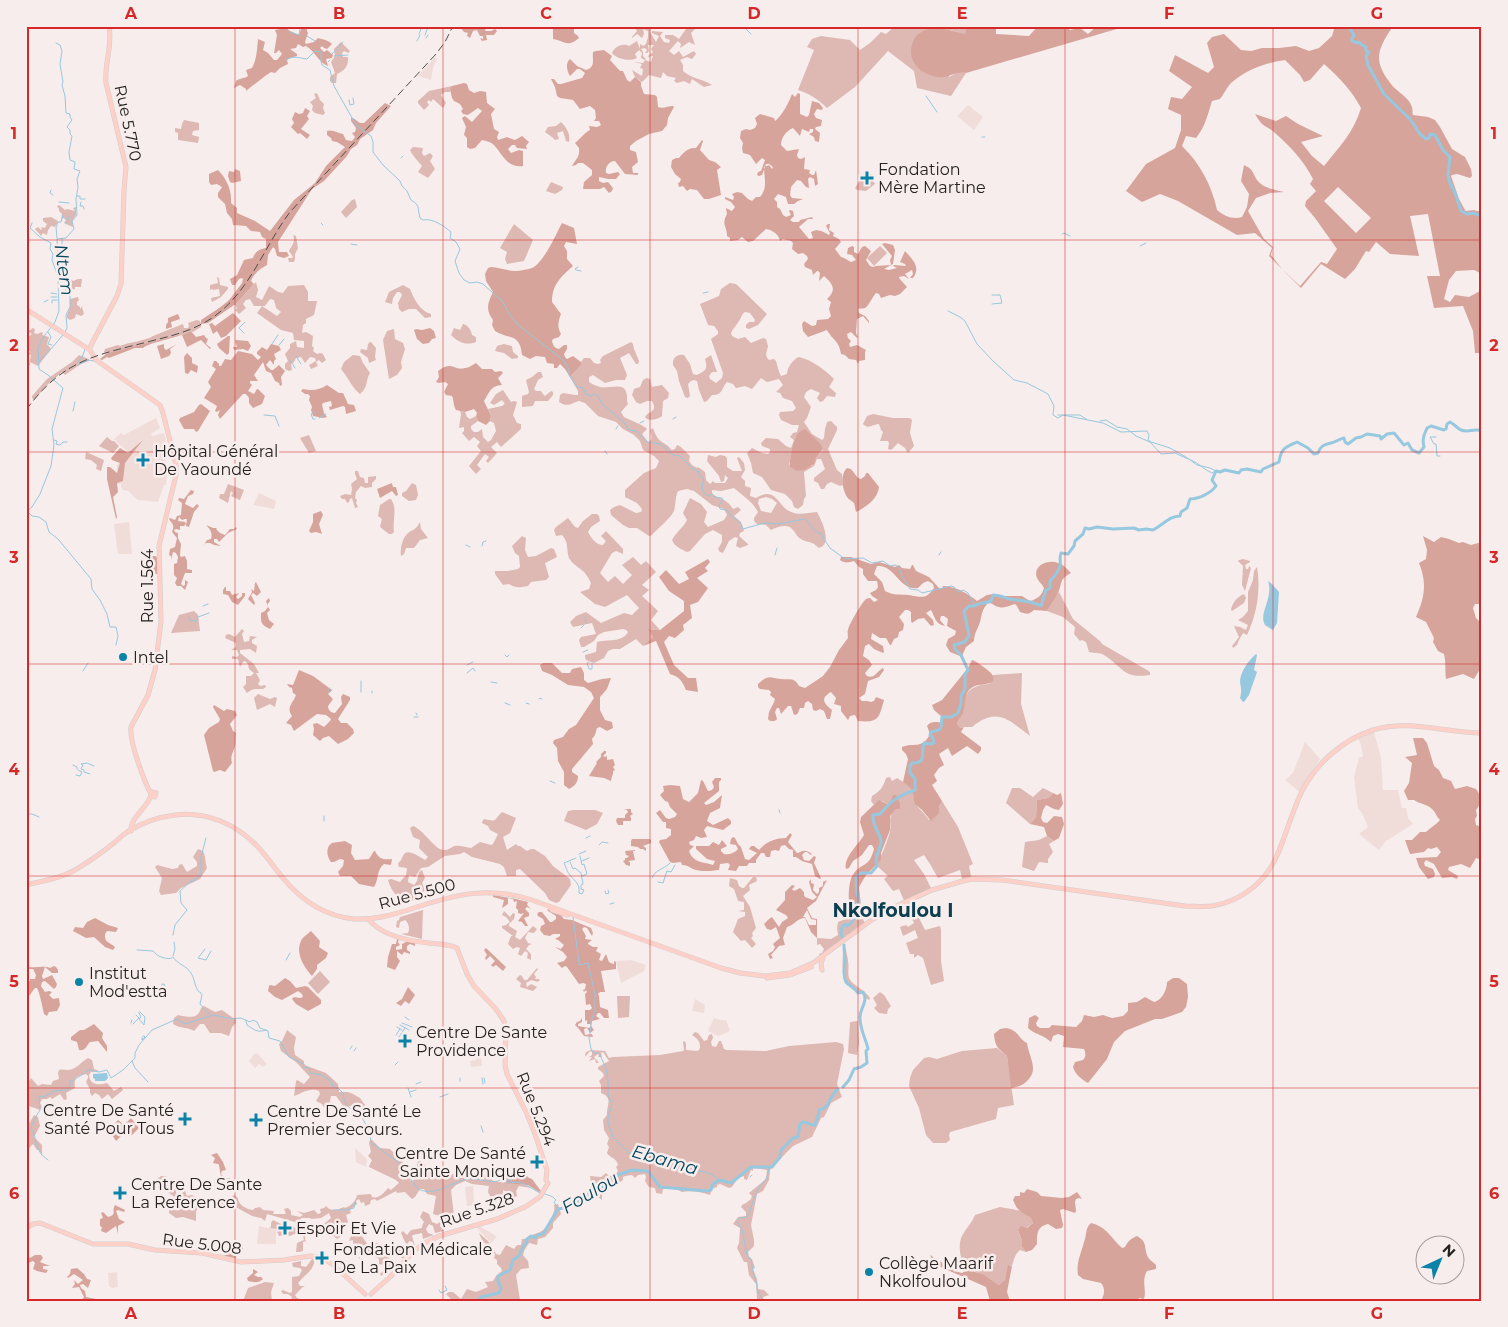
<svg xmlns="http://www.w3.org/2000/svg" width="1508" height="1327" font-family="Montserrat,sans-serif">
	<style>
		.built { fill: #f0ddda }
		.green { fill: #deb8b2; fill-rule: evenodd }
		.forest { fill: #d7a49c; fill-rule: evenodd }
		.water { fill: #96c8df }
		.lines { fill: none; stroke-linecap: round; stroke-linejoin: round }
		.stream { stroke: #96c8df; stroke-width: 1 }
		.river { stroke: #96c8df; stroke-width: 3 }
		.major-casing { stroke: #cfcece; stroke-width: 5 }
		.major { stroke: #fed0c8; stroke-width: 4 }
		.rail { stroke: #504c4b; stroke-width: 1; stroke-dasharray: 8 4; stroke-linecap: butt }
		.grid { fill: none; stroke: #d62828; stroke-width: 1; stroke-opacity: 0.55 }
		.poi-dot { fill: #0b82a8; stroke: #f7edec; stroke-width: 2 }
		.labels { text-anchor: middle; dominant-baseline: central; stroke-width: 5; stroke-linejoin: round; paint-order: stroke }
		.street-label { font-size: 16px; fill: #252221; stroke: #f7edec }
		.poi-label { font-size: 16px; fill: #252221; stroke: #f7edec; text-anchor: start }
		.water-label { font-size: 18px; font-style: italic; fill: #00475e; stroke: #f7edec }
		.quarter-label { font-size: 19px; font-weight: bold; fill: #0c3e51; stroke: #f7edec }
		.neatline { fill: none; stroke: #d62828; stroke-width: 2 }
		.grid-label { font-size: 16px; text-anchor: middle; font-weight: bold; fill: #d62828 }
	</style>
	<rect width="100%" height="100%" fill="#f7edec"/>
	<g class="built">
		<polygon points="435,57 437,59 433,68 431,80 418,76"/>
		<polygon points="968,105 983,117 974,130 957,116"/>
		<polygon points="156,418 160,428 151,434 152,436 164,433 167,447 164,475 167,475 166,485 164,485 158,502 138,500 128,491 123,490 121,487 121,484 117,484 117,465 119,464 117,462 128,452 114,439 121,433 124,435"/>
		<polygon points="259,493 276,501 274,509 254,505 254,503"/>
		<polygon points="129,522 132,554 118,554 114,524"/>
		<polygon points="1374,732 1381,758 1383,790 1398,790 1402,808 1406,808 1408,818 1413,824 1386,841 1379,850 1359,834 1368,827 1362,813 1358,808 1354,777 1359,758 1363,756 1361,745 1358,738"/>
		<polygon points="1305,742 1320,759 1314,769 1307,778 1300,792 1285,780 1293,773"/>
		<polygon points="631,960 646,965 644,971 621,983 616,962 619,961"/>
		<polygon points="695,999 705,1005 704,1013 692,1011"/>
		<polygon points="714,1018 720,1020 726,1020 730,1031 718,1036 708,1031"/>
		<polygon points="257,1053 267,1064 263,1067 259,1064 255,1068 249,1061 254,1054"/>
		<polygon points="476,1055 481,1055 482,1066 471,1067 470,1061 476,1060"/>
		<polygon points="355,1148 367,1159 366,1167 356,1162"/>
		<polygon points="473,1186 474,1202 476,1202 477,1207 474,1208 474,1205 467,1206 465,1187"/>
		<polygon points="477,1225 490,1232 497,1237 491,1243 475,1226"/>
		<polygon points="259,1226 276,1230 276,1244 257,1244"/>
		<polygon points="117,1272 118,1287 112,1288 109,1286 108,1273"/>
	</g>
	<g class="green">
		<path d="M634,26H651L650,32L656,42L659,36L652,33V31L663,32L660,36L664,42L669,43L670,40L665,38V35H673L679,39L686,29L693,26L695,29L691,33L695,45L689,42L680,48L681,44L678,41L669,51L674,55L679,51L683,57L694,51L696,54L692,59L687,57L680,60L683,65V71C690,78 703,79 712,85L704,87L692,79L690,84L684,81L677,83L674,81L676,78L667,76L663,72L661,78L649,75L642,82L635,77L632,70L642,76L643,69L640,68L642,64L634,62L643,63L645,60L651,62L653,56L647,57L653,52L651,49L654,45H648L649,51L647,53H645L647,50L645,48L641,49L643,52V56L646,59L645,60L641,58L642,53L639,50L635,54L637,58C629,62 617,59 612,53C615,46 623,43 629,46L637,41L640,49V44L643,46L646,44L648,37V31L643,29L644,34L642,38L637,34L632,38V37L637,31Z"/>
		<path d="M895,26H966L965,35L951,30L949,77L960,71L966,73L951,96L917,88L914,71L888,51L855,87L827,108C818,99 810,94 798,90L814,50L807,47L812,39L821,36L850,40L860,50L870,43L881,32L886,34Z"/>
		<path d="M341,42L350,51L348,53L344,51L342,53L343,57H348C349,66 344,71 337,74L336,83H332L330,81V77L335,73L331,62L335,56L334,49Z"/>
		<polygon points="452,86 450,92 445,92 441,95 446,103 443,108 433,99 431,102 429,100 427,102 429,105 424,110 418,103 418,101 429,91"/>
		<polygon points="317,93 320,100 324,104 323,108 325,113 323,115 315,113 312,110 313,106 310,102 316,98 314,94"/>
		<polygon points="184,120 199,123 199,130 193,131 192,135 199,137 198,143 178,140 178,133 175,132 175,128 181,129 182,124"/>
		<path d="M561,122C566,127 571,134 569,142L566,141L563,131L557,133L559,139L555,140L552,137L545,132L548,127L556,126Z"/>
		<path d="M413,147L423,148L422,153L424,156L430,153L433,156L430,161L435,169L428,178L418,172L422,166C419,162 412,155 410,150Z"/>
		<polygon points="865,172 873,175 871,178 875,184 866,191 857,190 855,188"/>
		<polygon points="551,182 563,187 562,190 555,194 546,191"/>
		<polygon points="355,199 357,207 346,218 341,212 352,200"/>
		<polygon points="59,205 65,210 67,209 75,211 73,208 76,207 76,215 72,221 73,227 64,223 66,220 64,218 63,218 61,221 62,214 59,211 59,209 57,206"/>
		<polygon points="51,217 58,221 55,227 51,226 48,230 47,235 43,233 41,236 35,229 38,227 41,230 42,229 41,227 45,228 47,224 43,221 43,218"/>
		<polygon points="514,224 533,240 524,261 507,264 505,259 507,252 500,248"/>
		<path d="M293,235L296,236L298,248L295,254V259L294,262H289L288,258H292L293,257L289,251C292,245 296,242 293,235Z"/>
		<polygon points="880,246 887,253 874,266 867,258"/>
		<polygon points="217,277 219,278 220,285 228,287 228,289 221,297 212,302 211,298 220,296 219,289 213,290 212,289 210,290 210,285 218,283"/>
		<polygon points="71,279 73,281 78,279 82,279 81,287 75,287 75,289 70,290 69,280"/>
		<polygon points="256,282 258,290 256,297 262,300 269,286 278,292 283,293 288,286 304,285 308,292 308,301 317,301 314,315 306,319 306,323 303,325 302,333 306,332 313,336 312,346 314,348 313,351 317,354 320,353 323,354 326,360 322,363 319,360 316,362 318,366 311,369 309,365 316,361 315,358 310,357 305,363 301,357 296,358 294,362 291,364 292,370 289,371 285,369 285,364 288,361 285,354 290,348 290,344 296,341 297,347 304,348 304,341 294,340 293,333 281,330 257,313 262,306 277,316 281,312 276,308 274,300 270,299 265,306 254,306 250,299 246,300 243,304 246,308 239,314 235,310 237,308 235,305"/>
		<path d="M730,283L736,284L767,314L758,325L749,329L746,328V325L749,322H754L755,320L750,313L745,312C741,315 742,317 739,321C737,325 733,328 731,333L732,336L738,339L745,337L751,343L763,338L766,339L768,346C767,352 764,355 769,360L774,359L776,361L779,372L781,376L787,374C787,368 793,359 799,357C812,360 824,369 834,379L829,387L836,393L835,397L827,396L823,401L820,402L817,398L820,393L811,389L806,392L804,397L811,407L807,418L804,422L812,434L822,440L824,438L825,429L827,422L831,421L837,427V430L828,449L837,470L842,474L843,485L840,486L831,482L827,484L824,489H821L818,483L814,481V478L825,469L821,459H817L814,466L804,472L806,496L804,499L803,505L798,509L794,507L792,501L785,494L771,490L762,477L753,473L751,463L747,453L752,448L762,453L768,454L770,452V449L762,446L761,443L766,438L778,439L786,446L791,448L794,440L790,437L793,433L797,432L799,425H792L781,420L779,415L780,412L793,411L796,408L792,401L783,398L780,393L776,392L783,385L779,379L767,382L761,378L752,389L745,386L736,388L733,384L727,382C721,389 723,395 712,395L707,401L704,402L699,390L697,381L694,380L691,381L688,384L690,396L688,398L685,397L679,381L677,371L673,365C672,358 677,354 684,355L690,364L693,374L697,375C706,370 708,369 705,359L711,355L717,372H712L709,376L710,379L716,383L722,378L723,373L711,339L718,334V331L714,326L708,325L700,304L719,296L721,289ZM796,437L814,438L821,444L823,450L816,458L812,466L789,465Z"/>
		<path d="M403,285L410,289C414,299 420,311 431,314V317L425,318L416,309H409L402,312L399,309L398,303L402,295L400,292H397L393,298L392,304L385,302L389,292Z"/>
		<polygon points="78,297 79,300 77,302 77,305 80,307 80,309 84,304 82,307 84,314 81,316 76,314 75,318 70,320 67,318 67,315 70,307 70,299"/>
		<path d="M197,320L200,321L201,324V327L193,332L191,331L182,335L106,354L104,352L105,349L118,345L120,346C128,342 146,341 153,336L183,324L184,328H188L189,326L188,323Z"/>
		<path d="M463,324C468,325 471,330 472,335L476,337V342C466,346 458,342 451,335L454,328L460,330Z"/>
		<polygon points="32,328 35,329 34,333 37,334 42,332 43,333 42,335 49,337 47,344 51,349 38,366 30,362 30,365 29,365 31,355 26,354 30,352 27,348 29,342 28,337 32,334 29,332 29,330 31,330"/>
		<polygon points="394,329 395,339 403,343 405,349 401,362 402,368 397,375 389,379 383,340 387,331"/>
		<polygon points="370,342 371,342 376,348 375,357 376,360 369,363 368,358 360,352 361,349 367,350 368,344"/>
		<path d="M631,342L633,344L634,349L639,361L638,364H636L629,353L620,358L627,375L625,380H616L605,383L593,375L589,377V382C592,384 596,386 600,387C607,389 624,382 626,392C628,396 626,399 628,404L621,412L624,417C632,421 639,423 646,428L647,429L642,434L648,442H649C653,438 651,435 650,430L653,428C659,445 662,439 672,450L675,449L677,445L681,447L690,456L689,461L692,465L697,468L698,467L705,472L706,480L710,484L713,481L715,483H725L728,478L725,475L724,481L721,482L719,476L707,461L708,455L716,457L720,455L725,456L727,458V467L733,471H742L737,458L739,457L744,463L745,470L741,477L745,481V486L751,488L750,496L756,498C776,486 777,505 789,511C798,516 807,513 817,512C822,521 833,544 819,548C816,546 815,544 812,543C808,541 805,542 801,539C797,537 796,533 793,530C787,523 778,527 771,530L766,525L757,524L754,521V518L758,512C752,501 743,496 734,488L721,491L712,490V493C718,500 726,497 733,509L738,507L741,510L734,516L741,522L744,531L740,533L739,536L748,544V545L740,548L736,546L738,538L735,537L729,541L723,553L720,552L718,549L722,542V535L713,530L705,534L690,551L687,552C681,549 675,547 672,540C676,532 683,528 687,520L683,513L690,498L701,504L707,512L704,522L708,527L724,520L727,515L724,509L712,505L694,491L687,489L678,491C675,497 676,504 674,511C671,518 657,529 652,535L649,536L637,528H629L623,525L611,515L610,510L614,507L620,505L636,513L641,512L642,509L637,503L625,497V490L644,473L656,468L659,461L654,456L643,450L640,441L634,435L623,429L616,422L598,416L585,403L579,401C571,403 568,408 559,402L560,395L563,393L575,395H578V391L570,377L581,365V362L584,358H590L594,363L598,364L601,363L600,360L603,356ZM766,497L772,499L777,503L771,513L761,511L758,503L759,499Z"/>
		<polygon points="504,344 512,346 513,352 518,356 518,358 512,359 504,353 495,351 497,346"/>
		<polygon points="79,355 89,359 89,361 81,364 65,375 62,372 47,385 34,400 32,398 32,396 47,379 72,362"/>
		<path d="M353,355L360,356L363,363L370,373C365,381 369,386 360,394C352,388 348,377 341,369L344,362Z"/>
		<polygon points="538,372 541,372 543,377 538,380 534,389 536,391 541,391 543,394 545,396 551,391 553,392 553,395 548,401 535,401 533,406 522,407 522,396 528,394 529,392 526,380 532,377"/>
		<path d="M647,378L650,379L652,387L662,385L669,393L668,398L663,401L662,416C659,419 650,421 647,419L645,417C650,410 658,412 652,401H647L640,404L636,402L632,395L634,389L640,387L643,380Z"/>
		<polygon points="503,390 511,402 514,401 517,402 513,415 517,423 521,424 521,429 501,447 497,442 491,447 497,453 488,463 486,461 489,457 485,454 477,465 481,469 476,474 469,466 481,451 477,446 480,442 474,437 469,441 462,433 464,431 464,427 459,428 461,414 460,411 465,412 467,417 470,419 476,416 478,421 471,426 471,429 474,432 478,432 482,429 483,437 488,442 491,440 496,431 494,423 490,421 491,416 488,409 502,406 505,404 502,400 494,405 490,403 496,394"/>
		<path d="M873,414L893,418H910L912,420L910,433L914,446L908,453L905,448L898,443L891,450L888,449L889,443L888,441H880L883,432L881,430L879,424C873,424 868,430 863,424L867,416Z"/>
		<polygon points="309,435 316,451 309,453 300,438"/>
		<polygon points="107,437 112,441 114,441 119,446 113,453 99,446"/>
		<polygon points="86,452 104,460 101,471 96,469 97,465 91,460 85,459"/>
		<polygon points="355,471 358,471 360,477 364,478 365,483 368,483 368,477 376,476 376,479 372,483 372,487 365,488 361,486 356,492 355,498 357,500 356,503 358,507 355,508 352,498 350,499 349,502 347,503 345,499 342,499 340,496 345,494 351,495 352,489 351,484 357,479 355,474"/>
		<polygon points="412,483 416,485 418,495 416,500 409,501 402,496 402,493 406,491"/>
		<polygon points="228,484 244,490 240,500 231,496 233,493 231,491 228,503 219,498 220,494 224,494"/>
		<path d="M389,499H391C398,510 392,520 394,532L392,534H389L380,527L382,519L378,516L380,505Z"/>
		<path d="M592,514H597L599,516L600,521L591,527L588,532C591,538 596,545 603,545L606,541L601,536L606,531L623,549V554L616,551L612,553L600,573L608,582L615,576L623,584L632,575L622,565L633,557L641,565L646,561L656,572L642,585L649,590L642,596L658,611L651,620L660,630L649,629L653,637L643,646L636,639L620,649H613L608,651L604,658L594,663L586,660L585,657V655L596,652L597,642C607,639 622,643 628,632L626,630L623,629L604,632L598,635L594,641L584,647H581L579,640L581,637L596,634L592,623L573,627L570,622L576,616L586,612L601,623L624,613L632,615L639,608L627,595L605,607L595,604L580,592L589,589L591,583C589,579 587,575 584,572C579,567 573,565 569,558C566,550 569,542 562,535L556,536L554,530L556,527L568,518L575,527L578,528L583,521Z"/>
		<path d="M420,522L421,529L428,538L420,540L414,548H406L404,554L401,556C400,549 402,538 408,533C415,528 415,531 420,522Z"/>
		<path d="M522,536L526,538L525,550L528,557L536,556L551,548L554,549L557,557L545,563L549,577L546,580L531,582L528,586C521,587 516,589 509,584L503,585L495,574V571H508L518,569L520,567L519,556L515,553L512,546Z"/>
		<polygon points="1243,559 1250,561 1250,562 1245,565 1246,569 1248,569 1249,566 1251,568 1245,591 1242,585 1243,566 1238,561 1239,560"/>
		<path d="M1257,567C1261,590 1257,614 1247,635L1243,633L1239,640L1237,645L1233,648L1232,646L1239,637L1234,626L1240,627L1246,630L1248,625L1238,620L1243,617L1248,611V592L1253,580L1254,571Z"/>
		<path d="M1059,592L1073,619L1101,642L1102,644L1147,670L1150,672V675C1123,679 1124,668 1104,655C1099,652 1094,654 1089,652L1086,642L1082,640L1080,641L1074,634L1075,627L1063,617L1047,611L1051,602Z"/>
		<path d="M1244,594L1246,598L1244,603L1232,611L1231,610C1232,603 1237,597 1244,594Z"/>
		<polygon points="194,611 198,615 200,631 171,633 179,615"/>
		<path d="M242,629L244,631L242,634L244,642L249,641L250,636L257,637L252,640V643L257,646L256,653L250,649L240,650V653L254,664L259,673H256L260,680L258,684L260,686L265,685L266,687L263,689C256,689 252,688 247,693L243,687L246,684V676H251L254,673L249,669L248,664L245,661L243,662L240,667L238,659H232V656L237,657L239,655L237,650H231L236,647V643L225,638L226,635L229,634L235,637Z"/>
		<path d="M1022,673L1021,704L1030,736C1008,719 997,707 972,727H962L960,729L957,724C958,720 961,717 962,713C964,710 963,705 964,701C967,688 977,685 989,684L993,678V675Z"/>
		<polygon points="258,694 270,699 275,697 277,698 275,707 270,704 257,710 254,698"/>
		<path d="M890,777L892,781L897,778L908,785L913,791C914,808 921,808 929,820L939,813V807L942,801L958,827L973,864L969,866L972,881L963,883L960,870L938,878L930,864L924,855L914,860L924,874L933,892L911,902L925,930L940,926L941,930V961L944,981L931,985L923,958L918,955L914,958V954H910L906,943L918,938L915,930L903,936L900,927L906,925L908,927L914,923L899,889L893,891L884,879L888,876L876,865C880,861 888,839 890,832C892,823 887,817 895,810L900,809L890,803L887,804L882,801L877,802L874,805L871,801L872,796C880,791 883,788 886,778Z"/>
		<polygon points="1012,788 1020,788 1033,797 1043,788 1053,793 1048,798 1037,800 1036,817 1030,824 1006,803"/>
		<polygon points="573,810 595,810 603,813 597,824 586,830 564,821 568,811"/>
		<path d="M502,812L516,818L510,833L503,837L507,850L516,844L518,846H520L527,851L531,849H534L545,856L553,866L570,879L571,885L559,902L556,903L549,900L545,893L520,869L516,870V876H507L504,867L500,864L472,857L464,852L460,854L445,856L428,867L421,868L415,877L409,875L408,882L414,885L417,881L419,872L422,870L425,878L422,883L425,890L422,897L405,903C398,899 390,889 388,880L391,879L400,882L406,875L407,868L399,867C398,862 397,865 401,860C402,858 403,855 405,853C410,850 420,857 425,860L428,857L419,848L420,840L413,837L410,828L413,826C422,829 433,846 440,849C447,852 449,848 455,846C460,845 467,848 471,848L480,842L491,845L493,844L498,834L490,830L488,826L482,823V822L484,819C498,822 493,821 502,812Z"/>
		<polygon points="1047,836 1054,841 1049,844 1053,852 1048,859 1048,863 1039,862 1034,871 1022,867 1025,842 1039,840"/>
		<path d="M198,849L203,851C206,857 205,862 207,868L200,879L181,888L176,893L161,895L159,891L162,878L155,867L157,865L172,869L178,868L179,865L182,864L187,872L197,866V862L193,857Z"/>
		<polygon points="753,877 756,877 757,881 749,885 750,890 743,896 750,907 756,928 752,933 753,936 751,938 756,944 752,948 745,940 741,941 733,932 738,919 745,916 745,912 738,911 744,910 744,902 738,901 734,889 729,886 730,878 737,880 739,886 742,888 744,888"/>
		<polygon points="861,907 860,915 867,926 820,959 819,954 822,953 824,949 820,944 817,945 817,938 831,939 838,935 837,928 838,922 848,918 854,909"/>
		<path d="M423,910L422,939L401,934L408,933C410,929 409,923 405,920L400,922L399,928L396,927L397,921L399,920L400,917Z"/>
		<polygon points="504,911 510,917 513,913 515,914 514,919 509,924 509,926 517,931 515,937 520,940 533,926 537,929 534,933 528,932 525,938 528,943 532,944 529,945 526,949 531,954 531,960 527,958 528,953 525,951 521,956 518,954 520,948 517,947 513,949 508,944 511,936 513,936 502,928 502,926 506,925 510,922 506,917 502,915"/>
		<path d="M844,948L846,949C846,953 848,957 848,961C850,970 845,977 854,984C860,989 865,991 870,998L869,1000C865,998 863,994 859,992C856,990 852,989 849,986C840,978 843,962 843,950Z"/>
		<polygon points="537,968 538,969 534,974 536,977 535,979 539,979 540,981 538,981 538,982 531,980 530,981 527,982 526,984 527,987 531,984 537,987 533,991 520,987 521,983 516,979 520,975 522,976 524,980 527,980"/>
		<polygon points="320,971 330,982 318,994 308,983"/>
		<polygon points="880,992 884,995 891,1006 888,1009 887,1014 879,1013 874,1008 877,1005 873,998"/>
		<polygon points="617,996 630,996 629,1017 618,1018"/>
		<path d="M204,1006L215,1012L222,1010L236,1020V1023L232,1027L229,1036L221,1033H210L204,1024H200L194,1031C188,1027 181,1029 173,1024L174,1018L178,1015C188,1017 198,1020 201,1008Z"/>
		<polygon points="858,1021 859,1043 857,1055 848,1053 850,1022"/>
		<path d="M287,1030L296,1037L294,1048L295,1055L304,1061V1064L307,1066L326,1073L338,1084L339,1092H348L353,1094L360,1098L365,1105L363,1110L358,1111L352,1106L344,1107L336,1096H331L330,1101L332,1107H324L322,1104L316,1101L320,1094L319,1091C310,1087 302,1093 294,1096L296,1081L297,1080L304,1084L310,1077L296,1062L281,1051L279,1044L282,1041Z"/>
		<path d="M695,1032L698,1033L704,1041L707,1040L709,1035L712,1034L713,1038L711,1042L712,1046L716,1047L719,1041H721L724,1049L727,1050L766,1051L789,1046L836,1042L843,1044L844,1049L837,1084L842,1097L831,1103L824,1117L821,1118L812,1137L793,1146L786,1153L770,1170L769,1180L763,1191L757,1194L751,1225L754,1240V1246L748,1252L749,1257L752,1259L755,1268L753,1269L757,1279L758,1289L764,1290L769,1295L763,1297L764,1301H758L757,1299L756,1284L749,1275L747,1262H744L737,1248L739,1243L740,1228L733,1224L738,1217L746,1216V1212L741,1207L742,1205L746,1203L751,1199L752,1196L749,1193L766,1179L767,1170L753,1168V1171L751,1170L747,1180L744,1179V1176L738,1178L732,1187L729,1188L720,1184L717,1185V1187L712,1189L710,1195C701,1192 691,1190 682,1192L676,1189H663L662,1194L656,1193L655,1188L649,1187L645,1181L646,1177L645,1174L638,1175L635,1178L632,1175L625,1176L623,1177V1180L615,1186L613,1184L608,1187L607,1192L602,1194V1200L598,1197L593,1200L590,1197L572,1206H569L567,1204L592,1190L590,1176L601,1177L606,1173L609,1176C613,1176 616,1174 618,1171L616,1167L618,1165C617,1158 610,1158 607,1153L609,1147L607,1144L609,1138L604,1130L603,1120L607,1115C606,1106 614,1098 601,1093V1085L599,1081L604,1076L603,1073L598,1069V1067L609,1061L603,1052L601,1053L602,1057H598L599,1055L598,1054L594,1057L599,1063H596L595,1059L589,1061L592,1057H589L592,1055V1052L590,1051L586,1056H585L586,1052L591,1050L605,1051L609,1058L613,1057L660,1055L683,1051L684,1050L683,1042L685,1041L686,1044V1050L698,1051L700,1048C700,1041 698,1039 692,1035Z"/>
		<polygon points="997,1048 1007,1056 1014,1105 998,1108 996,1119 950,1132 949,1135 950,1140 946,1143 933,1143 926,1135 919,1108 909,1086 910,1078 913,1070 924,1058 929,1057 937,1059 962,1051"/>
		<path d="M88,1058L92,1060L94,1069L99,1071L91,1072L89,1075C90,1086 99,1085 107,1083L114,1091L121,1087L123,1090L112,1099L108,1094L102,1099L99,1095L95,1093L92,1096L90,1093V1089L86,1082L88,1078V1076L86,1074C75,1076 74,1078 75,1088L66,1093L67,1099L64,1100L60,1094L52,1099L50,1097L47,1099H42L40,1103L42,1107L40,1110L26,1105V1085L31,1078L38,1086L42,1084L51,1085L53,1081L59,1079L58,1073L59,1070C62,1069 65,1070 68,1070C76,1070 82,1061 88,1058Z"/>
		<polygon points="34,1115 38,1117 40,1126 34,1137 42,1145 42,1155 39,1150 37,1150 33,1144 26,1151 26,1129"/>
		<path d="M370,1140H372L380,1148L390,1149L402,1161L408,1177L411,1181L414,1180L415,1177L422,1173L417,1166L418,1161L419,1160L423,1163L435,1178L443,1176L445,1169L451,1175L457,1172L461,1174L464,1171L470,1178L474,1176V1173H478L481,1179L486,1175C488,1176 489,1179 492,1180C497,1184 522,1181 531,1188L519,1186L516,1191L517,1196L515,1197L512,1196L511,1192H507L503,1190V1194L492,1200L488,1192L489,1186L472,1184L465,1181L456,1185L451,1190L454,1216L451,1218L450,1221L452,1227L447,1219H444L440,1226L444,1231L435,1233L433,1226L429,1224L426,1229L428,1233L434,1235L423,1239L422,1233L413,1235L412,1236L415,1246L413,1247V1242L409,1241L408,1244L411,1249L403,1259L394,1251L391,1252L389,1259L395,1265L393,1269L388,1270L381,1276L380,1274L384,1270L383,1265L379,1264V1259L365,1251L359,1259L361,1248L358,1245H353V1240L349,1241L351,1236L356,1232L361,1235L368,1245L377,1243L379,1244L380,1248L374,1252L381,1256L389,1248L404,1246L406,1244L401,1233L403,1231L407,1235L411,1230L422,1228V1226L424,1222L420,1217L423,1211L429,1214L432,1222L437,1224L441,1221L440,1216L433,1214L436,1196L427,1194L424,1189H420L415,1197L412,1199L405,1192L397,1193L396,1191L377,1201L375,1199L371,1200L370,1204L365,1206L364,1202L361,1203L359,1199L356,1201L357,1204L350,1210L351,1213L346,1215L348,1222L341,1229L343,1232L340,1237L337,1239L326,1229H322L321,1231H315V1227L324,1224L331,1218L329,1213L321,1218L311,1219L310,1218H301L299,1224H296L295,1222L267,1214L265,1221L261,1218L252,1216L234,1206H217L216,1204L219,1198L230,1199L234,1195L238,1198C238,1205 246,1209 253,1210L255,1208L260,1207L263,1210L274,1211L273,1214H286L284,1209L288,1208L291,1211V1215L300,1217L303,1215L297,1211L304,1213L314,1210L318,1214L321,1213L320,1209L324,1208L326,1206C330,1212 338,1210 344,1207L345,1208C351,1206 356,1201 357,1195L371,1194L372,1197C379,1199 384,1193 388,1188L391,1190L399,1183L396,1180L369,1167V1166L372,1160L368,1156L371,1152L369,1143Z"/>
		<polygon points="161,1176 166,1176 171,1185 170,1188 176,1190 176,1193 179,1195 185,1191 187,1196 192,1195 195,1197 195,1200 199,1201 197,1204 198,1208 196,1211 196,1221 183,1217 176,1218 169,1213 169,1210 178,1210 183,1203 169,1193 164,1186 157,1184 156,1180"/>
		<path d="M558,1204L561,1214L553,1223V1228L545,1237L538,1239L537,1245L529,1243L524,1251L523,1255L528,1261L529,1268L521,1269L516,1275L520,1300L453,1301L446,1294L449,1292H453L461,1299L467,1289L476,1292L488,1287L485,1282L493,1281L496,1276L502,1271L501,1268L497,1264V1260L494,1258L495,1254L482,1240L479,1233L488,1241L496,1254L500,1255L506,1245L514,1249L517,1245H521L522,1239H526C530,1235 535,1234 540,1232C548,1229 556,1213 554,1205Z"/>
		<path d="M1000,1207C1011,1209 1030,1210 1033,1223L1026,1228L1018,1230L1022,1241V1247L1026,1252L1020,1250C1015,1254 1014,1259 1012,1266L1010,1265L1004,1282L999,1285L983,1274L975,1272L970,1268L966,1269C961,1261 957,1246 962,1236C966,1228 972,1223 975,1215Z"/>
		<polygon points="273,1220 281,1224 282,1229 285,1232 289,1232 292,1226 299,1230 304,1228 306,1230 305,1239 308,1246 306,1241 303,1242 303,1251 300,1252 296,1252 297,1243 304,1240 303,1236 294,1234 290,1236 287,1235 279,1236 276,1229 269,1228 271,1227 271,1223"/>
		<path d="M312,1259H315C313,1272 305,1274 298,1283L300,1286H305C300,1288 299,1292 295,1295L297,1298L300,1299V1301H291L292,1297L288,1294H283L281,1291L283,1290L290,1293L292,1292V1277L299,1276L302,1270L300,1268L293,1267L292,1263L301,1261V1266L306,1267Z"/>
		<polygon points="265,1282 274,1283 271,1292 272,1301 243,1301 248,1288"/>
	</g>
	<g class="forest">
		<path d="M296,26H305L307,28V31L308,33L305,42L306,44L314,42L318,38C322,39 330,41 332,44L327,49L324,48L322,46L320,48L324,52L327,50L333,55L332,58L326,59L328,66C319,63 315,51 306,46L303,47L298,44L296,48L290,49L297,54V56L290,58L287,60L288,64L280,68L275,73L271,72C262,78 255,84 246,91V89L240,85L234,88L236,81C239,78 244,79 248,76L246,70L252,68C257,59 257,49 258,39L265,42L263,50L268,53L274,60H277L282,54L279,50L276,53H274L277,35L275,30L286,28L290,31L299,35L301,29Z"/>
		<polygon points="459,26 496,26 486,28 485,31 491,31 495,29 497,31 494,35 486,35 487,40 482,41 480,38 483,39 483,36 480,36 477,30 473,31 470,38 467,36 468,33 464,32"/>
		<path d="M553,26H574V33L578,36L579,38C567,48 565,41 553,39Z"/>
		<path d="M966,26H996V34L1029,36L1038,26H1064L1070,30L1080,28L1088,34L1097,26H1127L966,73C952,70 949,82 930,75C915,70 907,56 913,42C914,39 916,35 920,33C933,24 951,31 965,34Z"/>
		<path d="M1335,26H1393C1378,49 1372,60 1391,84C1397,92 1409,97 1412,107C1413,110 1412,113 1413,115L1428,117L1435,120L1440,127L1452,149L1465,157L1471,169L1472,176L1470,178L1457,174L1452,175L1451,176L1459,199L1465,210L1466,211L1473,210L1482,212V279L1480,273L1474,270L1456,271L1449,280L1444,299L1450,302L1455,295L1469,297L1480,291L1482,286V353H1475L1473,331L1463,306L1434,308L1427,276H1440L1428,214L1410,216L1419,256L1390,254L1376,242L1369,252L1366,251L1355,269L1345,279L1321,264L1301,288L1269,256L1272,248L1255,233L1237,235L1178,201L1160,194L1142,202L1126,191L1146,164L1175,148L1181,130V115L1168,109L1171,97L1182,99L1192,87L1169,71L1175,55L1208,73L1214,67L1207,43L1212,37L1224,34L1241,50L1251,51L1262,48H1279L1296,46L1309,51L1319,48L1332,36ZM1285,60L1300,75L1304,82L1310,80L1324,64C1339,77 1352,91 1361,108C1354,132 1339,147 1324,166L1312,156L1301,142L1323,136L1298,124L1286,116L1276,121L1255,114C1257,117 1259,121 1262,124C1266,127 1271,129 1275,133C1290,146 1304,161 1313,179L1310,184L1316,191L1306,201L1305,206L1315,218L1337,249L1327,264L1321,262L1300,286L1282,269L1271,255L1273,247L1264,239L1248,211L1256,198L1270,193L1284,192C1275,190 1263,188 1257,180C1252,172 1254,170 1244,165L1241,181L1249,194L1247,207L1242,217C1233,220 1224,216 1217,210C1212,186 1200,163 1182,146L1186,136L1196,138C1205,127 1208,114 1212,101L1220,99C1224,94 1227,87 1231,83C1247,69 1265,63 1285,60ZM1338,187L1371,218L1356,233L1324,201Z"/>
		<path d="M604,50L612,56L610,60L620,71H623L627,80L630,82L635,77L641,82V86L644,94L655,95L657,97L658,107C663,109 668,106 673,106L674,107L668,118L667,125L662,131L649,134L636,141L630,146V150L636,152L638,162L632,167L633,173H638V175L625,174L615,161C609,161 605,167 606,173L609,174L618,172L620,174L616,179H608L599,177V181L603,183L608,182L613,188L612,191L609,193L604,187L600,189H583L584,182L592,175V170L583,163H578L576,165L572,166C576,159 580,157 579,148L575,143C580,139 584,133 590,130L589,126L597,127L601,125L599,121H594L596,118L595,110L590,106L580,109L573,100L560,98L557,96L555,87L551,79H554L558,84H561L582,78L585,73L580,69H577L570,76C567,71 565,63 570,59L577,66L586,70C596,67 592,60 593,52L596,51Z"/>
		<path d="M464,83L467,84L469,90L474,93L480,91L486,92L487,103L495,109L491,114L494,129L499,132L497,137L498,140L507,137L515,140L522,136L529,142L526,146L527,149L517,148L515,145H512L508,149L511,153L519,150L523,151V166C507,168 503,155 494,145C491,142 486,141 482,140L475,148L470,149L467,147V138L464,135L466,127L462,118L465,116L472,122L482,111L478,108L468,115L463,114L461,111L463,109L460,104L454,101L452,98L450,89L452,86Z"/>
		<path d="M798,93L800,94V114L807,117L809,115L812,101L819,103L823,108L822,110L817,109L814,114L816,118L822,120L821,126L816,127L815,129L820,133L819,142L815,141L814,137L809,134L813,132V129H810L809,132L802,129L800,136L793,128C786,131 781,138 781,145L787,151L799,149L797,155L798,158L801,159L805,157L804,169L810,170L809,173L812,175H814L816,170L818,184L815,186L814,179L810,177L808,179L809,188L806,187L801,181L797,180L791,187L790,195L792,198L803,199L798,201L794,204H788L786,197L778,194L774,199L777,202V207L780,209L783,215L786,217L791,215L789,211L790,210L793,211L794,216L790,220L793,222H799L800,220L812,217L813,219H808L799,227L809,239L813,238L811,232C818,228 823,232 829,235L830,233L826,226L828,224H830L829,230L834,233L833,236L839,239L841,242L835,249L841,257L844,258L851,262L856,260L852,255L847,254L848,248L852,246L854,247V252L858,254L862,247L865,246L871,251L866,260L870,266L873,267L876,266L891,265L890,260L892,256L882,244L885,243L893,245L895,250L893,264L884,269L889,270L897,268L893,266L894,265L906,266L905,264L900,262L905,251C913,260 921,267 913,278H910L913,274L912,270L905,274L909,279L904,276L899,277V278L907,287L900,294L895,296L890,295L881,298L879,294L876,293C873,296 868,307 865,308C863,309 860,308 858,309L859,313L865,316L869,321V323L863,316L857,319L856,333L858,337L857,338L851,332L847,334L848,338L851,341L849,344L850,347L857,345L866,350L865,352V360L859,361L858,364L856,360L849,359L845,355L841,354C839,340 833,341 827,330L808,337L803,331L802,324L804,321L812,326L816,325L817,320L828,319L831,316L829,309L831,302L827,299C837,290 833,284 824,276L819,281L820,273L818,271H817L813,275L812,270L805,267L804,264L808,259L807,256L803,253L798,254L792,249L793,243L791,241L783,239L780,241C779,234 772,230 766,229L753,241L748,242L742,237L738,240L730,241V238L727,236C727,226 721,225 727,214L726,208L732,211L735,207L731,202L725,199V197L733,200L734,197L732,194L737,192L742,193L748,199L752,201L756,197H760C768,188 764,178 764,167L769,165L772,169L773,167L769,164H766L762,175L759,176L757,175L758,172L761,171L765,160L762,158L756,164L750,155L743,153L742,148L743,143L740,138L741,131L746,129L750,130L755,128L757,124L755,118L760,114L774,118L775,121C782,116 789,102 792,94L795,97Z"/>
		<path d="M385,103L391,106L376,123L373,130L360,139L357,145L351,149L347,156L324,181L312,189L278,242L279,252H287L289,256L284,258L277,256L275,249L273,247L268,255L267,265C260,269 254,273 251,281L254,284L235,305H234L208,323L201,324V320C210,314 222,307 230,299C234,294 238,288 242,283L243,279L242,278L239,279L235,285H232L230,279L237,275L244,260L253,258C255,252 259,249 266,248V239L262,237L260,232L251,231L246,226L233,225L232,219L227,213L225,204L218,197V193L222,187L217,184L211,185L209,182V174L218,170C227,179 232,191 231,203L237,208V213L255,221L270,231L294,200L315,183L326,166L345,147L337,142L332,141L331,138L327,135V131C332,129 338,133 343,134L346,140L352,141L355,137L352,133L355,132L356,128L351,121V118H353L360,123H364Z"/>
		<polygon points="305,108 310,111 307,116 309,119 301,129 310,135 307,139 300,133 298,134 291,127 294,123 292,119 295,112 299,114 303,113"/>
		<path d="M702,140L703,141L700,150L709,160L715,162L721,167L717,170L721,195L709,199H704L697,190L690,189L687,191L683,186L679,187L678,183L680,182L681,179L675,174L671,167L672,160L676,158H679C683,153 688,147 696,148Z"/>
		<polygon points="235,169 240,171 241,181 232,183 230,182 228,176 229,171 234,172"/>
		<path d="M562,223L574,228L577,244L566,242L564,246L567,251V259L573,266C561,277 552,284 552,302L561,314C558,322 557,327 561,334L559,337L553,339L552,341C553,345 554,348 559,349L564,345H567V349L564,354L565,357L567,359L573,356L581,362V365L570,377L565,369L560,364L557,368H554V364L547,363L545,357L536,356L530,359L522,355C520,333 510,340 495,331L492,325L493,320C485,309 488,303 493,292L486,281L485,274L488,268L491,267C499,267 507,271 515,271C519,271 531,269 534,267C546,258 555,236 562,223Z"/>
		<polygon points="233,313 241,321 226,336 221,338 217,331 213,334 209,324 212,323 215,326"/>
		<polygon points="178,314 180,319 171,322 172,327 166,329 166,325 168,322 168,318"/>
		<polygon points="430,328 434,331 436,338 432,339 429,343 423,344 417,339 414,330 416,329 422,330"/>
		<polygon points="191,331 196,337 204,335 206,338 208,339 206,344 211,348 210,349 201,340 187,347 182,335"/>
		<path d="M180,335C172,339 148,343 143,348H135L109,358L107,357L102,360L100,359L106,354L112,352Z"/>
		<polygon points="228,336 230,336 229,353 227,355 219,348 217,344"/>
		<polygon points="236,340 248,341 251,346 248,351 243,349 234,350 233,347 237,347 235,341"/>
		<polygon points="164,344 164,348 166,350 177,344 170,349 171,353 169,356 161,359 157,346"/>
		<polygon points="271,344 279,346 281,350 274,354 276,359 274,361 274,365 270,360 266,365 271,370 273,370 279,365 285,371 281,377 282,385 280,386 279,383 275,381 271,373 266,371 263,362 254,375 258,381 250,381 250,383 252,385 248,391 254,394 257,389 258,389 265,396 262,404 253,408 249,403 249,398 246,394 243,394 220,419 218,415 220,410 217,412 215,411 217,406 204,398 211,387 208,382 216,369 212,366 214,361 216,361 219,364 219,366 221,366 225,359 231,360 238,351 252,354 258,360 261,357 257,354 257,352 262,347 267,350"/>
		<polygon points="187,353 192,358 192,363 198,366 197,373 191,370 188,374 185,373 184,357"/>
		<path d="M476,363L482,369H492L495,372L501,371L503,373L498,378L502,385C490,386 490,392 484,401L491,416L490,421L486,425L478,421L476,416L477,413L474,409L465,412L456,410C453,405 454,400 452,396L446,395L444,392L448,384L445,382L439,383L436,382L439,377L438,371C453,360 453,371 465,368C469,368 472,365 476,363Z"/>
		<path d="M327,385L339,393H343L348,404L354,405L356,411L346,414L345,407L343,406L330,410L329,407L332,406L331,401L323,403L322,405L324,413L327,417L323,418L313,416L311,410L312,407L309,400L310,396L308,394H305L301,391L303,389C311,391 320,390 327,385Z"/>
		<polygon points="201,404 210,411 198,431 196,432 194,429 184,429 179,420 180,418 194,412 199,405"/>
		<path d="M805,429L821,444L823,449L816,458L814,464L804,470L797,471L790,467C789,462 793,443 796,437C797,433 802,430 805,429Z"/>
		<polygon points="143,440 125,463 123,481 117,483 118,492 113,497 117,517 116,519 107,479 107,467 110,467 117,473 120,463 112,460 111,458 120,448 128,453"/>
		<path d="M847,468L851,469L858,478L861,479L865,476L866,473H868L879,487C878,499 866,507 856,512L854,503C852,501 848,499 847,497C842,489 840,474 847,468Z"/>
		<polygon points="392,483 393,487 396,487 398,495 396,496 392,491 380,498 377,489"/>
		<path d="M191,490L194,491L193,494L188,496L185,504L193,508L197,504L199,506L194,512L189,527L186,526L187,519H185L182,520L179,517L178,521L185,522L186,524L184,526H180V530L176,529L174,530L175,532L178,533V538L181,544L180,555L181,557L185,556L187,561V569L192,570V573H185L181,584L183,586L185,585V580L188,582L185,590L181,586H177L175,583L177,578L174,575V564L177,563L178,557L176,553L173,552L171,560V556L169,555L170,549L175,547L177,538L172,532C175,524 172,524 169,519L170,518L175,520L177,516L181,515L182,503L178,500L179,498L184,499Z"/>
		<polygon points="321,511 323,515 319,524 322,534 316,532 311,533 309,531 313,522 313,514"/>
		<path d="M206,525L213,528H217L216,529L220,533L225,535L230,529H234L236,527L237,529L228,533L219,542L217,539H214V542L221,546L214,545L210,543H206L204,545L207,540L211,539C213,533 210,529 206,525Z"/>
		<path d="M1423,536L1434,542L1441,537L1449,539L1459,543L1463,542L1471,545L1482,542V604H1475L1473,608L1476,618L1482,624V660L1480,669L1474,679L1463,674L1446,679C1445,671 1446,662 1444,654L1438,651L1433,642L1434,638L1426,622L1416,617C1425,597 1427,583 1419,563L1426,559L1427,550Z"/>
		<polygon points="153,556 156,556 157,558 157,574 149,576 145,559"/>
		<path d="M841,557H851L871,564L879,562L895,567L899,565L902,568L910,569L912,565H913L916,571L929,577L939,588L942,589L943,586H944C957,587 967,593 977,601L987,595L994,594L999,596H1022L1030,601C1038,599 1042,595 1044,588C1042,584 1039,582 1037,578C1032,565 1049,559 1058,563C1063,564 1068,570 1071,573C1058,580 1063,583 1058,593C1054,600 1050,605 1047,611L1034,610C1028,615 1028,614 1020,612L1017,606L1015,604C1010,605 1005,609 999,607C993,606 994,603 988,603C982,609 982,614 980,622C978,629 974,633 974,641L966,647L961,658L960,656L950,652L946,645L948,639L955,635L956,631L947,626L948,619L944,616H941L940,620L945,626C935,624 935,617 931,610L926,613L933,620L934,625L931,626L924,618L918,619L912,623L911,621V612L908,610H905L899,617L904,624L903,630L899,632L898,637L894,639L891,645H890L886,638H880L872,633L871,639L883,646L884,652L883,653L874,649L869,644L865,646L863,656L869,660L872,665L865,673L867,676C875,679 877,671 883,668L884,670L879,677L868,681L865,694L859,698L862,701H867L871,702L874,701L876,697L884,700C879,718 879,723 858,721L855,715L850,716L848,720L841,711V706L834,704L836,698L831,692C819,699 825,704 832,710L830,719H827L824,711L820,709L816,711L813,710L812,704L808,701L805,703L804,708H800C798,711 799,715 794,715L791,706H788L781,714L779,708H777L775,712L777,719C775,722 770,722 768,719L769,712L774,702L775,699L770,695L771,692L769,690L760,689L758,687V684C769,674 769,678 781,679C790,680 794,677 799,686L805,688L823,676L830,667L839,650L848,638C848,635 847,632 848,630C849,624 863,601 866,599C868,598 869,598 870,598L874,602L878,600L872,596L870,593L876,590L878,587L877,581H868L863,574V569L859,567L854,561C849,562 845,564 840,560ZM877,566C895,564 899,591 918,588L923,583L928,581L933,584L934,588C926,600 921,597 909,595C900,594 894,596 885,591L882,582L874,574Z"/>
		<path d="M708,559L710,562L705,568L708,571L697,578L708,588L698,602L690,605L692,618L683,625L684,630L675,638L669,636L664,642L674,665L688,678H696L698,692L686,690C682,681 680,677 670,674L656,641L643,646L653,637L648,629L660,630L684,611V601L669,591L659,577L666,570L679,584L689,579L685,572Z"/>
		<polygon points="256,582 261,592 257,596 253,593 251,595 255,603 254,605 248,599 252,592 251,589 254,591 255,583"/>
		<polygon points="225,587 226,587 226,591 230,591 232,595 239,593 236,597 238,599 242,596 242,593 245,593 245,596 238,605 232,602 228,595 223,594 223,590"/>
		<path d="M269,598L270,601L267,605L270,610L267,613L269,620L274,624L270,629C260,624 261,622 261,613L265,611L268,607L266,601Z"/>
		<path d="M972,660C976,661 992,672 993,676C994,678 993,679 993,681C987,686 980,683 973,687C963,692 966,704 963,713C961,717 958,720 957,724L960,728L964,727L961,732L981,747V750L978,754L967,746L952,756L948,748L939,754L944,765L939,768L934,775L937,781L932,785L942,801L939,807V813L931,821L922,810L915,804C911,791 917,792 903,782L908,759L906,754L902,750V747C914,742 922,750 930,734L927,726C932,720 936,723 942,722V717L934,710L932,705L942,700L968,668Z"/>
		<path d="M543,663H552L562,673H570L572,669L581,667L584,673V680L588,683L602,679L611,678L607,689L600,697V710L605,720L612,722L613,728L607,731L600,727L597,728L595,735L592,739L593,744C586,752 579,761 572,769V772L578,776C578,782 575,786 569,789L564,785V772L558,761L557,748L553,743L554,740L563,737L569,729L576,725L594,698L591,692L584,687L568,685L552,675L542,671L540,665Z"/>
		<path d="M299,670L313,676L332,690L328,694L333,699L328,706C328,710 331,713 335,713L342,704L341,697L343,694L350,697V700L338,719L341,723H347L353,729L354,733L348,739L338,744L329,736L323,738L320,741L313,735L314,729L313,724L317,723L324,727L330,721L331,719L326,715L317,714L294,731L291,725L286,723L292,716C286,707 293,703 296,695L293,693L292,688L289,687L287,684L293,685Z"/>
		<path d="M214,705L224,711L227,709L235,711L237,715L230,724L233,731L236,733C235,737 236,742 235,746C233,753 230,756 232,763L225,772L220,770L214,772L213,771L204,735L209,728L219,722L220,719L213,707Z"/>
		<path d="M1413,738H1423L1427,743L1434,766L1439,770L1443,778L1451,781L1455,789L1467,786L1476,789C1482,796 1482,803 1476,810L1477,816L1475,819L1476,825L1482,827V860L1476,858L1470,868L1461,864L1449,867L1448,870L1458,876L1457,879L1452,877L1442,878L1434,864L1426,860L1424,863L1425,866L1433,869L1435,874L1434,877L1428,879L1419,867L1416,858L1437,857L1441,852L1437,847L1431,849L1428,848L1424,852L1410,854L1405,840H1412L1420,832H1426C1431,827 1436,825 1440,820C1436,816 1436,813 1433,810C1428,804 1419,804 1414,800H1408L1404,791L1409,783L1412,763L1405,757L1417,755Z"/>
		<polygon points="604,751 606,751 606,753 603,756 606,757 607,755 607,760 613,759 615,765 613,767 615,770 613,771 613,774 612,776 611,781 604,778 589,776 597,763 596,762 601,757 601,754"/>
		<path d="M715,778H721V780L719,782V791L704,803L706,805L714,802L722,795L720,808L710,813L707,821L713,825L728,818L731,821V824L723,830L707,826L704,830L707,837L701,838L696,836L694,840L689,842L690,845L694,846L689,851C693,863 704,862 713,865L715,861L707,859L696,849V846H709L713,842L719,845L722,840L727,846L721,849V851L724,854C729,855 735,853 738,849L736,845L730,844L731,839L733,837L735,838L738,844L741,847L745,859L749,860L757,853L749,849L751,846H754L759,850C766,842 775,838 786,838L790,833L792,835L788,842L797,853H798C804,850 806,850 812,854L811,855L807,852H805L802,855L804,860L809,861L814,856L816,857L814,863L821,878L820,879L815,876L812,864L802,861L796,857H793V850L789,849L785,845L781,846L779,851L775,850L771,851L770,857H766L764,853H761L756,860V863H749L747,866H739L736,871L728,870L730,865L728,863L720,864L719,870C711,871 700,872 693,869C689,867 687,865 682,865L681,862L673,863L670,862L659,842L660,840L666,839L671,835V829L666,828V822H663L656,813L660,810L666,818L669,819L675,817L677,814L670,807L668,802L665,801L660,795L664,791L663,786L670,785L680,786L683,799L689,802L698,793L701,780L703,781L708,791L712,790L714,787L712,782Z"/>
		<polygon points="1053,793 1057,795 1061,793 1063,804 1059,810 1054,809 1046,805 1043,810 1041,818 1043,822 1047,823 1054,816 1062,817 1064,824 1059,838 1054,841 1047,836 1044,827 1030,824 1036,817 1037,800 1048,798"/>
		<path d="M893,795H896L900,803V809L895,810L890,816V830L881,853V860L866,875L859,887L861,907L854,909L850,908C848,899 848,880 854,873C863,862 869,868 874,849L872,845H869L862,855L853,861L849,868L846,869C843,858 858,845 864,835L860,822L861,817L879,800L887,804L890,803Z"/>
		<polygon points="624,809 631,809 631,812 633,814 630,816 631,818 631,821 623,821 623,825 618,825 616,821 617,818 625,818 625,815 628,812 627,810"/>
		<polygon points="632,839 649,839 651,840 651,843 643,846 646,848 646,851 643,849 640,849 638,847 631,846 631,841"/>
		<path d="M345,841L352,845L351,853L355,860L369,859L374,851H375C379,859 383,860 392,859L391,865L384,864C376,870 379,880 374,887L359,884L351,876H340L338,872L343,866L344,860L340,859L334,862H331C327,857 325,847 332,843C335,842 342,842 345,841Z"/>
		<polygon points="635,850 635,851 633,851 635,860 628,861 630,862 630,866 626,865 623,861 625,860 625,858 627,858 629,856 626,855 625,851"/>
		<path d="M811,879V883L814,884L813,890L817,894L819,892V888L823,886V882L827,880L816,901L807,908L812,918L817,919V938L811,932L805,918C797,918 795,925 787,927L783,938L785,945L779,946L771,955L773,958L770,959L768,954L773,951L775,947L773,944L780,938L776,927L771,930L767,929L764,924L769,919L772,917L779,927L782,922L788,918L786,915L776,910L785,900V892L792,885L795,886L792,889L794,891L800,888L804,892V895L805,897L813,900L817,897L812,892L809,882ZM807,910L811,919L816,920V925H809L805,917H803Z"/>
		<polygon points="493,895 516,899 528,902 527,905 531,909 527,907 525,909 529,913 529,916 524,918 528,926 525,926 522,922 518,921 524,913 521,914 518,913 518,910 516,908 517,901 514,902 513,899 508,898 508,904 502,908 504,900 493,897"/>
		<path d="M547,909L560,914L564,919L572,920L591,928L593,933L592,936L587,928L584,927L582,929L586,936L585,939L592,940L588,943V944L593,947H598L596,951L601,954L599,960L602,961L606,954C609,960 607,963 614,964V961L616,962V969L601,971L605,992H600L598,994L599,996L600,1007L608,1010L609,1018H604L600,1013H598L596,1016L600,1019L592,1021L591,1026L594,1030L590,1033L587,1028L584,1029L585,1035L592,1034L593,1037L584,1036L579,1029L575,1025L577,1022L580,1021L582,1018V1022L578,1024V1026L589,1028L591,1026L590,1024H587V1020L585,1021V1010H590L592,1008L590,1004L586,1005L585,994L587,992L586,990L584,992L583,990L585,989L586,984L583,983L579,984L567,967L565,966L562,968L557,963L564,961L567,957L563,952L555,947L561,949L564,945L558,940L555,939L560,936V934H553L550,936L544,935L540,930L541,926L545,924L543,919L538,916L537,914L539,912H542L550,922H552L556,919V916L548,911Z"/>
		<path d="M95,918L108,925L118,928L116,932L107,931L105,934C104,943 110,942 115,947L113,950L105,947L94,937L86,938L73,931L75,927L83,928L87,922Z"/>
		<path d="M311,931L320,941L319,947L328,953L326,958L317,965V969L312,976C304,967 294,952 302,939C304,936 309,933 311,931Z"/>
		<polygon points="394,935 399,939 398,942 400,945 396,947 396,950 402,949 402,944 406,942 407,939 415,941 415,946 410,944 407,946 407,950 410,952 410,954 404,952 402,955 397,951 397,957 400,961 395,970 387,967 388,957 392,944 396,944 397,939"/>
		<polygon points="486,948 506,967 503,971 496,965 493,967 491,965 495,961 490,956 486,960 485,958 487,955 484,950"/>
		<path d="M26,966C34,969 42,965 50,968L54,966L56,967L58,970V973H52L45,967L42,976L43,979L52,975L57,984L56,987L54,989L45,981L42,982L41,986L45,992L49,991L52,992L49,995L53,999L59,998L60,1005L57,1011L49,1012L47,1016L44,1014C42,1005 40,994 37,988H35L26,1000V983L30,981V979H35L36,975L33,969H27Z"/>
		<polygon points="285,978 290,981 296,988 305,986 308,987 321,1000 321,1004 308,1011 296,1004 292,999 294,997 300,998 303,997 302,994 298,991 282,1000 275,997 268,991 269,986 270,985 275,986"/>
		<path d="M1173,978H1179L1187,984L1188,997L1186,1007L1182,1012L1162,1019H1155L1125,1031L1114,1042L1107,1059L1088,1083C1081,1079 1075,1074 1073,1067L1075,1062L1083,1060C1086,1057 1086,1053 1084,1049L1063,1047L1064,1036L1058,1034L1053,1036L1051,1042C1041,1033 1037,1036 1028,1028L1029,1018L1035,1015L1039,1018L1036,1023L1037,1026L1040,1028H1049L1052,1025L1076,1027L1082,1021L1084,1015L1094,1017L1103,1015L1112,1018L1123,1016L1128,1011V1003L1137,1002L1145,997L1154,1002C1162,1000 1167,990 1167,982Z"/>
		<polygon points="408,987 415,995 409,1004 405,1001 401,1006 396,1003 402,999"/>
		<path d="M94,1024L103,1033L102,1038L107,1046V1052L98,1041L90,1042C86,1046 86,1051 79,1050L77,1042L71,1040V1037L80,1030H84Z"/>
		<path d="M1006,1028C1019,1030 1018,1039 1027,1043C1029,1058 1040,1070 1026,1082C1021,1086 1018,1087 1011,1088L1007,1056C998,1048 995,1047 994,1034L1000,1029Z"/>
		<polygon points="131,1118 139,1128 131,1136 126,1131 116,1141 109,1130 118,1120 124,1125"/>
		<polygon points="217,1153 223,1162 226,1170 222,1171 221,1174 226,1179 230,1178 232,1183 228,1183 223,1179 221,1182 223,1187 222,1188 218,1185 221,1177 219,1165 218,1164 213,1163 215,1158 211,1155"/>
		<polygon points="504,1174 510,1174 512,1177 516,1178 526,1175 529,1178 532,1179 541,1191 539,1192 528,1185 504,1183 502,1179"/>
		<path d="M1027,1189L1037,1192L1041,1196L1062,1198L1069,1197L1077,1192L1082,1199L1079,1198L1076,1199L1075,1202L1076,1211L1075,1213L1063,1209L1060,1210L1063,1225L1062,1228L1056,1229L1048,1224C1037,1227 1037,1233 1037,1244L1032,1250L1026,1252L1022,1247V1241L1018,1230L1021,1226L1027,1228L1033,1223C1031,1215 1026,1216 1020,1211C1016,1208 1015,1204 1013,1200L1015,1196H1020V1192L1024,1193Z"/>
		<path d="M115,1205L125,1210L124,1212L118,1210L116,1211L119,1219L125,1222L118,1226V1234L116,1226L106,1233L101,1231L102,1227L100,1226V1219L103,1218L101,1213L103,1212L108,1217C118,1214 111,1212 115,1205Z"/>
		<path d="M1091,1223C1107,1227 1111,1238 1122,1248L1125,1247C1128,1241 1130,1239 1137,1236C1147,1242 1144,1245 1147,1255C1148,1259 1153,1262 1156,1265V1269L1147,1271C1141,1281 1147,1290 1144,1299L1139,1298L1138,1301H1101C1104,1295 1106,1289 1101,1283L1083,1279L1078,1275C1076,1262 1081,1254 1084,1242C1087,1235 1085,1228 1091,1223Z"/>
		<polygon points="239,1247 243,1247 243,1249 237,1255 235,1260 224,1256 230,1250 234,1251"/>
		<polygon points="26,1254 30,1258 35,1255 41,1255 43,1258 40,1262 50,1266 43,1266 43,1269 48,1270 46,1273 37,1271 33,1269 35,1263 33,1261 26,1264"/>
		<polygon points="930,1255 955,1271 962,1273 970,1268 975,1272 983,1274 999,1285 1005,1280 1008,1265 1012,1266 1007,1292 1010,1301 990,1301 986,1287 934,1264"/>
		<polygon points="77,1268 84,1274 87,1279 91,1280 88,1288 83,1284 80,1285 81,1288 85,1291 86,1297 96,1299 97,1301 93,1301 92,1299 81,1301 84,1297 79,1287 72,1288 75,1284 74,1280 78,1284 83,1280 74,1274 68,1278 67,1277 70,1274 71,1269"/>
		<path d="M253,1269L258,1272L254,1275L258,1277H261L263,1279C258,1284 254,1282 248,1281L247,1278L253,1273Z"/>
	</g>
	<g class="water">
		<path d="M1268,581L1272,584L1279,592L1277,623L1273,630L1265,625C1258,613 1274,598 1268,581Z"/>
		<path d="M1256,654L1257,655L1254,670L1257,672L1249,695L1244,702H1243L1240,698C1242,692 1241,688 1240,682C1240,672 1249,660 1256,654Z"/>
		<polygon points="107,1073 108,1078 105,1081 95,1081 95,1079 93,1078 93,1074"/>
	</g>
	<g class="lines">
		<g class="stream">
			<polyline points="438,26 438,28"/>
			<polyline points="746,29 751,34"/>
			<polyline points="290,32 299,35 300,29 296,26"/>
			<polyline points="419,34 422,26"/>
			<polyline points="425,35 428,27"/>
			<polyline points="307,36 315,41"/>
			<polyline points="426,38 428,35"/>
			<polyline points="417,41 420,35"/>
			<polyline points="56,43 60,45 62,51 60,64 63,82 62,85 65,96 66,113 70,114 70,117 72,120 67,127 70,130 70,134 72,136 69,152 70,160 75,162 74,169 80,171 77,179 78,187 76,199 77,215 72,221 74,229 66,238 57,239 58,256 64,258 63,265 68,282 70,294 70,307 66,315 67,328 65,332"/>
			<polyline points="332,54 343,42"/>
			<polyline points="334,56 348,55"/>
			<path d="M286,60C293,55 299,58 307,59L315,51L321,52V61L322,65L330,70L334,86L356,125L371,136L373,142V152L383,165L400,181L402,186L407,191L411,200C421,206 417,208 420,218L423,220C433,218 444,226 451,232L450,238L456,242L460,249L455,261L459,273L464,280L470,283L477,282L483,284L503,302L508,312L517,324L563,360L569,369V375L577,387L583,388L586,394L591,396L594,394L599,397L602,404L623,421L629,430L636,431L648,442L661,444L673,455L680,456L693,469L699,472V475L704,479C701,486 701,492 708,496L712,494L715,497L722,498L723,500L719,505L720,509L727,510C731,518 740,519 743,529L764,523L779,524L804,519C811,523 813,533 822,534V536L830,548L845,559L863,558L872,563L883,561L890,566L895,565L899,567L902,576L910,589L918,590L922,593L951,586L954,587L958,592L963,590L968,593L975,606"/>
			<polyline points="328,62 330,60"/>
			<polyline points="926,96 937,112"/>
			<polyline points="349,100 350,105 354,104 353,98"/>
			<polyline points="982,137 985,137"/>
			<polyline points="401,158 403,156"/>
			<polyline points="51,190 50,193 53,195"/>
			<polyline points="77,196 80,196 80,199 85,199"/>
			<polyline points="59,202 69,203"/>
			<polyline points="81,202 80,206 83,206 84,209"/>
			<polyline points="65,219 70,216"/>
			<polyline points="321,223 323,225"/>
			<polyline points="66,224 69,219"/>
			<polyline points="1062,234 1064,233 1070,236"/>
			<polyline points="57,238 56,227 58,222 61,222 63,215"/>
			<polyline points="62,238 62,245"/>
			<polyline points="351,244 357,245"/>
			<polyline points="1140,246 1146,243"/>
			<polyline points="578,267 575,269 576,270 581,271"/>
			<polyline points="65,288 66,294"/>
			<polyline points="51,293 57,294"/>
			<polyline points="703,293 708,292"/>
			<polyline points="992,295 1000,295 1002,303 992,304"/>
			<polyline points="51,297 57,297"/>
			<polyline points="44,302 48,300"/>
			<polyline points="52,303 52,300 57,300"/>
			<polyline points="948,311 960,317 965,321 977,344 993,361 1014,380 1027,383 1048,394 1054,406 1053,415 1058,418 1063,415 1103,423 1121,432 1147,431 1149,435 1148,440 1151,442 1170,448 1186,457 1197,465 1210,468 1216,471"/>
			<polyline points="48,332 51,337 48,344 52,345"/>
			<polyline points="244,333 239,328 245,322"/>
			<polyline points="272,344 278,335"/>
			<polyline points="279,345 284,339"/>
			<polyline points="296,356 301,364"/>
			<polyline points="290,360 295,368"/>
			<polyline points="39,362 44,357 63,335"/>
			<polyline points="77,362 82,358 85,349"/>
			<polyline points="78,365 88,360 94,361"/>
			<polyline points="73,411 75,402"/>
			<polyline points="264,415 275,416 279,426"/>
			<polyline points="1058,415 1080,415 1086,419"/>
			<polyline points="319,418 326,414"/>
			<polyline points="315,419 313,419 311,414 315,412"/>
			<polyline points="673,419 676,417"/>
			<polyline points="1100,421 1106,420 1117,427 1127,429 1136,436 1150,442 1161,454 1175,453 1188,459"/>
			<polyline points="640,423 644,421"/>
			<polyline points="616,429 618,426"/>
			<polyline points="1436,437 1430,437 1434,444 1436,444 1437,456 1440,456"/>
			<polyline points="54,440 57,441 56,444 60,445 63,442 67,442"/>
			<polyline points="605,451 607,454"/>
			<path d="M1191,460C1199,463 1204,470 1212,473L1215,471"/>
			<polyline points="26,510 32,516 39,517 46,522 49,532 58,539 91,579 92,589 100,600 107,614 110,627 116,627 118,636 116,645"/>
			<polyline points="27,511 32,507 40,494 51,466 54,445 52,429 63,388 48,375 39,369 38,347 45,335 55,322 59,311 58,277 52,260 53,254 50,249 51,243 40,237 30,228 32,223"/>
			<polyline points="466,545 470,547"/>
			<polyline points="482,546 483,542 486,541"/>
			<polyline points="775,555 777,548"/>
			<polyline points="939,555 941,552"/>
			<polyline points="203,606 208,604"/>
			<polyline points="189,617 190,620 197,621 198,617 209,613"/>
			<polyline points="585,617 586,623"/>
			<polyline points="581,628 584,625"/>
			<polyline points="583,652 588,650"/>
			<polyline points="505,655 507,657 509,655"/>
			<polyline points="589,662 587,663 589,669 592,669 592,663"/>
			<polyline points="467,665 473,662"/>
			<polyline points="83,671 88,663"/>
			<polyline points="467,673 473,668 475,671"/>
			<polyline points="361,681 361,692"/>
			<polyline points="491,682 497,683"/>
			<polyline points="328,690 330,688"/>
			<polyline points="372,691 372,693"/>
			<polyline points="330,692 332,690"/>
			<polyline points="539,699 540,698 542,699"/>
			<polyline points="505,703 510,705"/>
			<polyline points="526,703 529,704"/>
			<polyline points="416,713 417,715"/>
			<polyline points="414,717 418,717"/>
			<polyline points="73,765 77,767 77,769"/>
			<polyline points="90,774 84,772 84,770 81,769 83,765 81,764 87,763 94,766"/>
			<polyline points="76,775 80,776 82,772 78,770"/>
			<polyline points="550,781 555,783"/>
			<polyline points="779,810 780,813"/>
			<polyline points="26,814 32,814 39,817"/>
			<polyline points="324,821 324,816"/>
			<polyline points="586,838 590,836"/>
			<polyline points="599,845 602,842 608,843"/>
			<polyline points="579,854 586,851"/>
			<polyline points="580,856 582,865 584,864 587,874 582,876"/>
			<polyline points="582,861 589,858"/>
			<path d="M570,862L573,869L575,868L581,873L583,884L581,885V889L584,890L582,894L579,893C580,883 575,882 570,875C567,872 566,867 564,863L576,858"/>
			<polyline points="554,874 556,877"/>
			<path d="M652,878C654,870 665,869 670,863"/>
			<polyline points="658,882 663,883 667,871 671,872 675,865"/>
			<polyline points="605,891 606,894 609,893 608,890"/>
			<polyline points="610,904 614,903"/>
			<polyline points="573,917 579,963 579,965 588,963 595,995 595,1011 591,1021 591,1027 589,1038 591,1049 594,1053 599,1053 606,1068 608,1080 608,1094 612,1105 608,1117 608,1123 613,1137 629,1153 641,1151 647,1153 658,1161 691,1170 705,1172 711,1174 719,1180"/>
			<polyline points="173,935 175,925 187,910 181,903 180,891 191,881 194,881 195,878 201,875 201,857 206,838"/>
			<polyline points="205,949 198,958 206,960 211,951"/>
			<polyline points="137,950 153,951 155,953"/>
			<path d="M155,953C158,957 168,960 172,958"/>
			<polyline points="173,956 175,949 174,942"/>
			<path d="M173,957C177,964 187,966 191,973C195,979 194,986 199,992"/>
			<polyline points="286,960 290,953"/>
			<polygon points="163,984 165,985 162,990 160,989"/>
			<polyline points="200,992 202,995 200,1004 210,1015"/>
			<polygon points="140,1012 145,1017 144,1025 139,1019 141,1017 139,1013"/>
			<polyline points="405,1017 409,1020"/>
			<path d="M246,1021L247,1025C255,1030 257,1033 266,1030"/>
			<polyline points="131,1023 132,1020"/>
			<polyline points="402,1023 412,1027"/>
			<polyline points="133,1024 139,1018 136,1015"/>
			<polyline points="400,1025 409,1030"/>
			<polyline points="397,1027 402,1030"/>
			<polyline points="396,1035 400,1029"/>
			<polygon points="144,1036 145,1037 142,1040 142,1038"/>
			<polyline points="399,1037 405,1028"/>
			<polyline points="350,1049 352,1046"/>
			<polyline points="354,1051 356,1048"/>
			<polyline points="464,1053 466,1054"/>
			<polyline points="132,1061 135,1068 148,1082"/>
			<polyline points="395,1065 398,1062"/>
			<polyline points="482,1078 483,1084"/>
			<polyline points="484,1078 485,1083"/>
			<polyline points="460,1081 460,1078"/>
			<polyline points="416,1084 421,1082"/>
			<polyline points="408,1088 411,1097"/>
			<polyline points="410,1092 416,1090"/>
			<polyline points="440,1097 448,1094"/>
			<polyline points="352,1112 355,1115"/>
			<polyline points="481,1126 483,1132"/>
			<path d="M31,1129C39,1139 32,1149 48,1160"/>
			<polyline points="382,1132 386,1135"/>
			<path d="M26,1134C33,1127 34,1118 40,1110L39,1096L44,1097L54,1091L67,1090L70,1087V1081H73C78,1076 84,1075 88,1070L99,1072L107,1070L111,1078L123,1070L135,1058V1053L139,1045L152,1030L177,1019L185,1024L213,1015L232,1019L241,1018L250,1022L253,1020L257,1022L260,1028L268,1031L269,1038L280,1041L289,1057L304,1064L303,1067L309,1068L310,1073L322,1075L332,1082L333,1087L339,1089L343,1093C344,1111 358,1109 364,1121C368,1129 369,1135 372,1143L398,1162L418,1189C435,1197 450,1183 467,1179C478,1177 490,1185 501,1180C507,1184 514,1181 521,1183C528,1185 532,1189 538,1192C545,1195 551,1194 556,1200L554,1202L558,1209"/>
			<polyline points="750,1177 752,1175"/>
			<polyline points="503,1180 511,1180 512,1182"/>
			<polyline points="333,1210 339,1210"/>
			<polyline points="339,1210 346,1210 354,1208 355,1202"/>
			<polyline points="552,1219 554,1213 557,1211"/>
			<polyline points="439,1290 441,1293 447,1290 445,1286"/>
			<path d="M763,1301L757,1289V1284L753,1272L751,1259L747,1255L742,1229L737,1221L740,1218L747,1217C752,1209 752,1201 756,1193C761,1182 768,1182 769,1168"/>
		</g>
		<g class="river">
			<polyline points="1356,26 1350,29 1354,35 1352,39 1352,41 1358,43 1359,42 1362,45 1366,47 1366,51 1369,52 1366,56 1368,65 1384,94 1410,119 1420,134 1426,139 1429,138 1430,134 1435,135 1443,150 1450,157 1448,175 1450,183 1455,193 1461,211 1467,214 1473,213 1482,216"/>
			<path d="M842,937L841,933L842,927L845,924L847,926C857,921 854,910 859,900L857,893L856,877L861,873H871L877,866C874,855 880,852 881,842C881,833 872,827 873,815L880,814C891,801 898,796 915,790V779L910,773V766L912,763C928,763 920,753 924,743L931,744L934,743L933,738L930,735L931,732L939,730L941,727L942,717H951L958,713L961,703V696L965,689V674L968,670L961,655L955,649L954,645L965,642L969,635L964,611L969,606H974C978,603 986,603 991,601L993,595C999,595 1003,597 1009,599C1020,601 1031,600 1041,606L1046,590L1050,588V581C1054,577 1058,572 1060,566C1061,562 1059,558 1061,553L1068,554L1074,546L1075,541L1083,534L1085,528L1089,529L1097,527L1113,529L1134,528L1139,530L1146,529L1153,530C1163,525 1169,516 1180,516L1181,512L1187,508L1190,499C1199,499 1211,493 1216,486L1212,480L1216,471L1220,472L1225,470L1239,473L1241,470L1247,469L1261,472L1263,469L1279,462C1281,448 1286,447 1297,442L1308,448L1314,454L1318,453C1321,445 1324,445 1331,443C1336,442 1339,439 1344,438L1345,442L1348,444L1356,438L1361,437L1367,434L1380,436L1381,439L1387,434L1394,433L1404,445L1408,443L1412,450L1419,453L1424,447C1422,439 1424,435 1427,428L1431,426L1444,430L1446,429L1447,424L1450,422C1454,424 1457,428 1461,430C1468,433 1475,428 1482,431"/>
			<path d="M843,1087L849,1080L854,1069L861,1067L867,1063L866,1051L868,1049C866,1039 860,1030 860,1018C859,1009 869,1002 863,992L858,993C855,988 849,986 846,982C842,974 845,969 845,962C845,956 844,951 844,945"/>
			<path d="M478,1301L481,1297L499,1293L501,1288L498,1281V1276L510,1270L513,1260L519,1256L524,1245L527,1242L526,1240L531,1236L535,1238L537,1235L543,1234L558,1209L564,1208L598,1190L615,1176L632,1170L648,1171L660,1187L707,1191L711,1190L712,1185L719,1180L731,1183L751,1167H772L780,1157L781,1150L793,1138L798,1137L800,1124L803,1122C808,1122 811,1126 815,1125L818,1116L819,1110C831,1108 829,1095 838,1089"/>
		</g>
		<g class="major-casing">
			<g id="major">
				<path d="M26,309L90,350L96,360L160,405L163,413L176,465V475L159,546L161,621L155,670L148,695L131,727C129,741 144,781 151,794"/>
				<path d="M89,349L117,296L121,284L124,191L126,167L106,83C104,64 113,45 109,26"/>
				<polygon points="152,792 156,793 155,797 151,796"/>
				<path d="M131,831C130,817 148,808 151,795"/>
				<path d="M26,885C42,881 59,879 73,871C88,863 101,853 114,843C119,839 123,834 129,831C143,822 159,817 175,815C206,811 236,824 257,846C267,856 274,868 283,878C301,900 325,916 354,919C376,920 396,914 417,907C457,894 490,886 532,900L721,968L740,973L765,976L790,973L813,963L873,919L892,908L932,890L963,881L972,879L1002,880L1185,906C1194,906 1203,907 1212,906C1243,901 1267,881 1279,851C1287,831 1293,810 1302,791C1317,763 1342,740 1373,730C1410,719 1444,733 1482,733"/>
				<polyline points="552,910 568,915"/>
				<path d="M368,919C382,936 408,941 429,943C438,944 448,944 457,948L467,974L474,986L496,1009L504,1021L506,1029L505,1065L507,1074L527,1114L535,1134L547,1170L546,1180"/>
				<polyline points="822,970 821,963 823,958"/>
				<polyline points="767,978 790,975 811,967"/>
				<polyline points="26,1228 33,1224 40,1223 93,1244 128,1244 155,1250 202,1253 241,1262 284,1260 310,1256 321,1257 332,1264 365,1294"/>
				<polyline points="371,1294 390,1277 415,1250 425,1243 439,1236 497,1219 525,1207 540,1197 548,1183"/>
			</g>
		</g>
		<use href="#major" class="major"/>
		<path class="rail" d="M26,410C64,358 98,355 155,340C175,335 194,330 212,318C250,292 263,248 290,212L436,54L445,42L453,26"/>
	</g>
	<path class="grid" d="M235,26V1301M443,26V1301M650,26V1301M858,26V1301M1065,26V1301M1273,26V1301M26,240H1482M26,452H1482M26,664H1482M26,876H1482M26,1088H1482"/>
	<g class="poi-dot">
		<path d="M864.5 170.5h5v5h5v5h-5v5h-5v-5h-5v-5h5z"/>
		<path d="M140.5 452.5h5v5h5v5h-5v5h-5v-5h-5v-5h5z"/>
		<circle cx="123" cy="657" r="5"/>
		<circle cx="79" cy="982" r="5"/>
		<path d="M402.5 1033.5h5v5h5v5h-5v5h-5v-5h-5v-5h5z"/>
		<path d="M182.5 1111.5h5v5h5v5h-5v5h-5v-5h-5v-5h5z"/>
		<path d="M253.5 1112.5h5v5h5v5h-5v5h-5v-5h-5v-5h5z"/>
		<path d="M534.5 1154.5h5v5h5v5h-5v5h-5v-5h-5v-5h5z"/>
		<path d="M117.5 1185.5h5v5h5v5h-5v5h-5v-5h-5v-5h5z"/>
		<path d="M282.5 1220.5h5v5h5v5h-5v5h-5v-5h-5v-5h5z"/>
		<path d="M319.5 1250.5h5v5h5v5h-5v5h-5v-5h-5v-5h5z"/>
		<circle cx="869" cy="1272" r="5"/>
	</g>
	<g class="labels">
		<g class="street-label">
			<text transform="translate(128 123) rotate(78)">Rue 5.770</text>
			<text transform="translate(147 586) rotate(-90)">Rue 1.564</text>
			<text transform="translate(417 894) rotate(-15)">Rue 5.500</text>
			<text transform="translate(536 1109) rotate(68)">Rue 5.294</text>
			<text transform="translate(477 1210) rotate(-19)">Rue 5.328</text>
			<text transform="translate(202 1244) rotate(7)">Rue 5.008</text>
		</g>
		<g class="poi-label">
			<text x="878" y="169">Fondation<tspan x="878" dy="18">Mère Martine</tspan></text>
			<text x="154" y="451">Hôpital Général<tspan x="154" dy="18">De Yaoundé</tspan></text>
			<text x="133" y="657">Intel</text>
			<text x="89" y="973">Institut<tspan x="89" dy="18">Mod'estta</tspan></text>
			<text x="416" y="1032">Centre De Sante<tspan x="416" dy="18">Providence</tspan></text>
			<text x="174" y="1110" text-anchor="end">Centre De Santé<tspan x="174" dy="18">Santé Pour Tous</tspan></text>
			<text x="267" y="1111">Centre De Santé Le<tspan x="267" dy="18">Premier Secours.</tspan></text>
			<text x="526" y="1153" text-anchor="end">Centre De Santé<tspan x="526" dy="18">Sainte Monique</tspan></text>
			<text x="131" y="1184">Centre De Sante<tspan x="131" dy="18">La Reference</tspan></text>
			<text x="296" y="1228">Espoir Et Vie</text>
			<text x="333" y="1249">Fondation Médicale<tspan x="333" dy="18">De La Paix</tspan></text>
			<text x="879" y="1263">Collège Maarif<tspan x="879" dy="18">Nkolfoulou</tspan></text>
		</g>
		<g class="water-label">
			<text transform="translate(64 270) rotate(82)">Ntem</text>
			<text transform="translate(665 1160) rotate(16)">Ebama</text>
			<text transform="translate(590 1193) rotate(-31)">Foulou</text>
		</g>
		<g class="quarter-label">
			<text x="893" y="910">Nkolfoulou I</text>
		</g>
	</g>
	<rect width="1508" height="1327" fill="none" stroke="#f7edec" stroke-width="55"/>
	<g transform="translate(1440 1260) rotate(44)"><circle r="24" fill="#f7edec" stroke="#a39c9b"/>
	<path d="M0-4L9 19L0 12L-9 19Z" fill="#0b82a8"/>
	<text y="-8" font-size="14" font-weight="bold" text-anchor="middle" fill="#252221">N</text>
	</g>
	<rect x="28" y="28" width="1452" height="1272" class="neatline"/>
	<g class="grid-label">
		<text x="131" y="19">A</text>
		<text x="339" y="19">B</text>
		<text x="546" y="19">C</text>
		<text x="754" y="19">D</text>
		<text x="962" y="19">E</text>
		<text x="1169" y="19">F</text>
		<text x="1377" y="19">G</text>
		<text x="14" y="139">1</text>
		<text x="1494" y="139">1</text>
		<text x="14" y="351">2</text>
		<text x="1494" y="351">2</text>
		<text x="14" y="563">3</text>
		<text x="1494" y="563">3</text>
		<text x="14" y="775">4</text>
		<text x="1494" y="775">4</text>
		<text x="14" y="987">5</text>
		<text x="1494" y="987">5</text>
		<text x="14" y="1199">6</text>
		<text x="1494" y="1199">6</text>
		<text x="131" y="1319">A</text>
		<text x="339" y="1319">B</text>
		<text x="546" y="1319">C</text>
		<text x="754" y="1319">D</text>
		<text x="962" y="1319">E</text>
		<text x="1169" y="1319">F</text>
		<text x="1377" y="1319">G</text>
	</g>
</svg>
